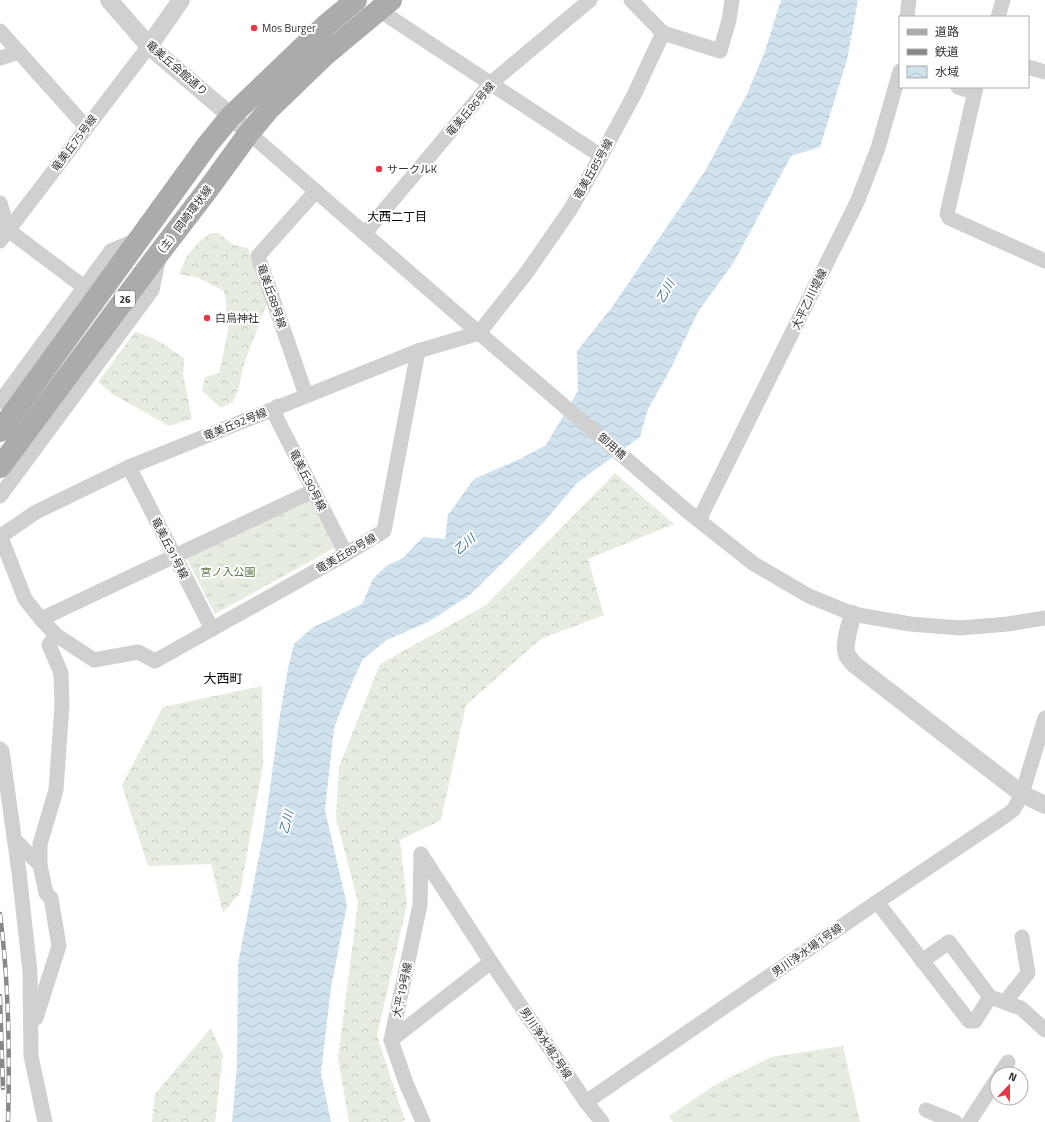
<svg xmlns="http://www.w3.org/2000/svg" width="1045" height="1122" font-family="'Titillium Web','Noto Sans JP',sans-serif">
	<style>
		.grass { fill: url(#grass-tufts) }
		.forest { fill: url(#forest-crowns) }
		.water { fill: url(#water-waves) }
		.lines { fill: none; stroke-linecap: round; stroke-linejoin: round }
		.minor { stroke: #d0d0d0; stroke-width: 15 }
		.tertiary { stroke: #d0d0d0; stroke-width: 18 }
		.primary { stroke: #ababab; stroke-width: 22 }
		.rail-casing { stroke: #888; stroke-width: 4.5 }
		.rail { stroke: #fff; stroke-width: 3; stroke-dasharray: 9; stroke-linecap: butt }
		.poi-dot { fill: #e63946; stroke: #fff; stroke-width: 1.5 }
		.labels { text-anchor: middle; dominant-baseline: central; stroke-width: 4; stroke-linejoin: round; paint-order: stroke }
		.shield { fill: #fff; stroke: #707070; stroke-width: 1 }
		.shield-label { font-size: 10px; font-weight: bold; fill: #333 }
		.poi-label { font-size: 11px; fill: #333; stroke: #fff; text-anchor: start }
		.street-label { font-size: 11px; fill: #333; stroke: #fff }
		.park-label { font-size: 11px; fill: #56703f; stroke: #fff }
		.neighbourhood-label { font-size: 12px; fill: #000; stroke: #fff }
		.water-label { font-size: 12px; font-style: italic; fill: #3f7597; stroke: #fff }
		.quarter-label { font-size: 13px; fill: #000; stroke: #fff }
	</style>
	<defs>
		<pattern id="grass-tufts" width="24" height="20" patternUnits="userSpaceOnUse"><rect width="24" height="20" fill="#e6ecdf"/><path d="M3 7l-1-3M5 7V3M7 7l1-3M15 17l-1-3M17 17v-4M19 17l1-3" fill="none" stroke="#c6cbc0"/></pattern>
		<pattern id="forest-crowns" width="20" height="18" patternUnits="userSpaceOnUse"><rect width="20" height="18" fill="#e6ecdf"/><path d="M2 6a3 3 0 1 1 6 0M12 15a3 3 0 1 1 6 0" fill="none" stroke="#c6cbc0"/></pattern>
		<pattern id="water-waves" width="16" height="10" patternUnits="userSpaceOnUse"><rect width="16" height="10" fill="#cfe2ee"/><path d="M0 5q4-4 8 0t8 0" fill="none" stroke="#b2c2cd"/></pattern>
	</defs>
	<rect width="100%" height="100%" fill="#fff"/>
	<g class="grass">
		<polygon points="310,500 334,548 215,614 186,557"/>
		<polygon points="843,1046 860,1122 673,1122 669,1116 713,1086 771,1057"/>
	</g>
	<g class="forest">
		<polygon points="210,233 219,233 233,245 248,248 267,303 244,364 239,387 233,402 221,408 202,391 205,377 219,373 229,326 224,291 199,278 179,274 187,256 198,243"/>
		<path d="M135,332C155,337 168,347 184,358L183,374L192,419L169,426L114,395L98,382Z"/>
		<polygon points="615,473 674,524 588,559 604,615 541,639 466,705 441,820 400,840 407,904 377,1036 405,1120 400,1122 349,1122 338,1058 358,902 336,818 339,767 380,664 486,605"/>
		<polygon points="262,686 263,765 240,893 223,913 211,864 148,866 122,785 163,707"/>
		<polygon points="211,1028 223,1055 215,1122 152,1122 155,1094"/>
	</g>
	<polygon class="water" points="781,0 858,0 847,60 820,147 791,156 734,262 698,312 669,372 648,409 640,437 577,483 544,522 470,595 428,622 387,640 363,659 351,685 334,728 325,810 347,905 331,988 321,1073 331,1122 232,1122 237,1065 238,963 264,831 280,715 288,668 294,644 312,628 362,604 373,579 386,566 403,558 423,537 445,539 448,515 474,479 522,458 546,445 578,391 577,351 612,307 705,171 747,94 765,51"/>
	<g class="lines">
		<g class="minor">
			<polyline points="631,0 663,33 720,51 729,20 732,0"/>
			<polyline points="379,10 601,156"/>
			<polyline points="907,17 909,0"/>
			<polyline points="998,17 1003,0"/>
			<polyline points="0,31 86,127"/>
			<polyline points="0,58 19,52"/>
			<polyline points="1028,67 1045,72"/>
			<polyline points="958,87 974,92"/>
			<polyline points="976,87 947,214 949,218 1045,261"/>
			<polyline points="249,133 479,333 687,511 754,564 809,596 853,614 887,620 910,624 960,628 1008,624 1045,618"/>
			<polyline points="0,203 8,230 84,287"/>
			<polyline points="365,233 491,83 590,0"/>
			<polyline points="0,241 149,46"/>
			<polyline points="306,395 258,256 316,191"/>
			<polyline points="0,402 111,251 137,240"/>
			<polyline points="278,406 275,415 346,554"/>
			<polyline points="129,467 212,629"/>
			<polyline points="0,496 152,290 159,257"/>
			<polyline points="699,520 858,200 878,148 900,71"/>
			<polyline points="0,535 25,599 41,619 56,635 94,660 138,652 155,661 346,554 384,531 418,351"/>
			<polyline points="1,536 36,512 129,467 418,351 479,333 527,272 570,210 601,156 634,95 663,33"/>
			<polyline points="41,619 313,491"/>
			<polyline points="0,749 2,751 19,872 30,972 31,1056 45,1122"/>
			<polyline points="14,839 40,865 46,893 51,898 59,946 36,1018"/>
			<polyline points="421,854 491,962 586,1102 602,1122"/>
			<polyline points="421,854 420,905 391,1040 406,1083 423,1122"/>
			<polyline points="40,865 40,844 56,790 62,705 61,673 49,645 56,635"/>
			<polyline points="877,902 969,1021 975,1021 990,997"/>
			<polyline points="922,961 949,942 990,997 1021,1008 1045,1030"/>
			<polyline points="1005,1002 1028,973 1022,937"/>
			<polyline points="391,1040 491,962"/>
			<polyline points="1000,1074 1008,1062"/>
			<polyline points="586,1102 877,902 1008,814 1014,809 1022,794 1045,718"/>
			<polyline points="926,1110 955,1122"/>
			<polyline points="969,1122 997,1079"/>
		</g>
		<g class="tertiary">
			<polyline points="109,0 149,46 231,116 249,133"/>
			<polyline points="149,46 181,0"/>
			<path d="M853,614C850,624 843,645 847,655C849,658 852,662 855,665L1022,794L1045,805"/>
		</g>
		<g class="primary">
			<polyline points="0,431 208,144 231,116 253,95 325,26 356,0"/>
			<polyline points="0,467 150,265 209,188 249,133 270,108 325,55 391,0"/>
		</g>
		<g class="rail-casing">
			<g id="rail">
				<path d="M0,914C9,983 10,1052 8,1122"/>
				<polyline points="0,996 3,1088"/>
			</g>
		</g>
		<use href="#rail" class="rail"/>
	</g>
	<g class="poi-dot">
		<circle cx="254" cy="28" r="4"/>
		<circle cx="379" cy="169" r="4"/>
		<circle cx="207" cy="318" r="4"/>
	</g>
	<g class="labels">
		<rect class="shield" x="115" y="291" width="20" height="16" rx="3"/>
		<g class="shield-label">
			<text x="125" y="299">26</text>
		</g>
		<g class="poi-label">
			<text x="262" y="28">Mos Burger</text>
			<text x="387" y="169">サークルK</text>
			<text x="215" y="318">白鳥神社</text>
		</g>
		<g class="street-label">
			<text transform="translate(177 68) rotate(41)">竜美丘会館通り</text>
			<text transform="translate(470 109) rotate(-49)">竜美丘86号線</text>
			<text transform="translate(74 143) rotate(-53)">竜美丘75号線</text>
			<text transform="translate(593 169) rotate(-60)">竜美丘85号線</text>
			<text transform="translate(183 222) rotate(-53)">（主）岡崎環状線</text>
			<text transform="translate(272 296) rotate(71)">竜美丘88号線</text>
			<text transform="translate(809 299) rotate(-64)">大平乙川堤線</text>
			<text transform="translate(235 424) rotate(-22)">竜美丘92号線</text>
			<text transform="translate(612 446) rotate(41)">御用橋</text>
			<text transform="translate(308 480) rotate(63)">竜美丘90号線</text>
			<text transform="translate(170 548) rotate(63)">竜美丘91号線</text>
			<text transform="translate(346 553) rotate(-30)">竜美丘89号線</text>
			<text transform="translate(807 950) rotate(-35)">男川浄水場1号線</text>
			<text transform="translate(402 990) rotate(-78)">大平19号線</text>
			<text transform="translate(546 1043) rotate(56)">男川浄水場2号線</text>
		</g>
		<g class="park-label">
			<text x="228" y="572">宮ノ入公園</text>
		</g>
		<g class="neighbourhood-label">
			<text x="397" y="216">大西二丁目</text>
		</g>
		<g class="water-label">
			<text transform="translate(665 291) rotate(-61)">乙川</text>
			<text transform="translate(464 544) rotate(-41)">乙川</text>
			<text transform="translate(286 822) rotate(-75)">乙川</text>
		</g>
		<g class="quarter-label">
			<text x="223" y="678">大西町</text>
		</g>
	</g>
	<rect x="899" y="16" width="130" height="72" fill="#ffffff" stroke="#adadad"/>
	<rect x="907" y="29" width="20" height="6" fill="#ababab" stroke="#adadad"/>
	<text x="935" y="36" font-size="12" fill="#333333">道路</text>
	<rect x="907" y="49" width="20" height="6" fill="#888888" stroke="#adadad"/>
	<text x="935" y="56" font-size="12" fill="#333333">鉄道</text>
	<rect x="907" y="66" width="20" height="12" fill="url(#water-waves)" stroke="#adadad"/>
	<text x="935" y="76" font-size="12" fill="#333333">水域</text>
	<g transform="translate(1009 1086) rotate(22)"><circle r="19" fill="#ffffff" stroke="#adadad"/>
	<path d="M0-3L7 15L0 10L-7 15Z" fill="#e63946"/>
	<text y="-6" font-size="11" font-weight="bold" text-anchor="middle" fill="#333333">N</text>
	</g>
</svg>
